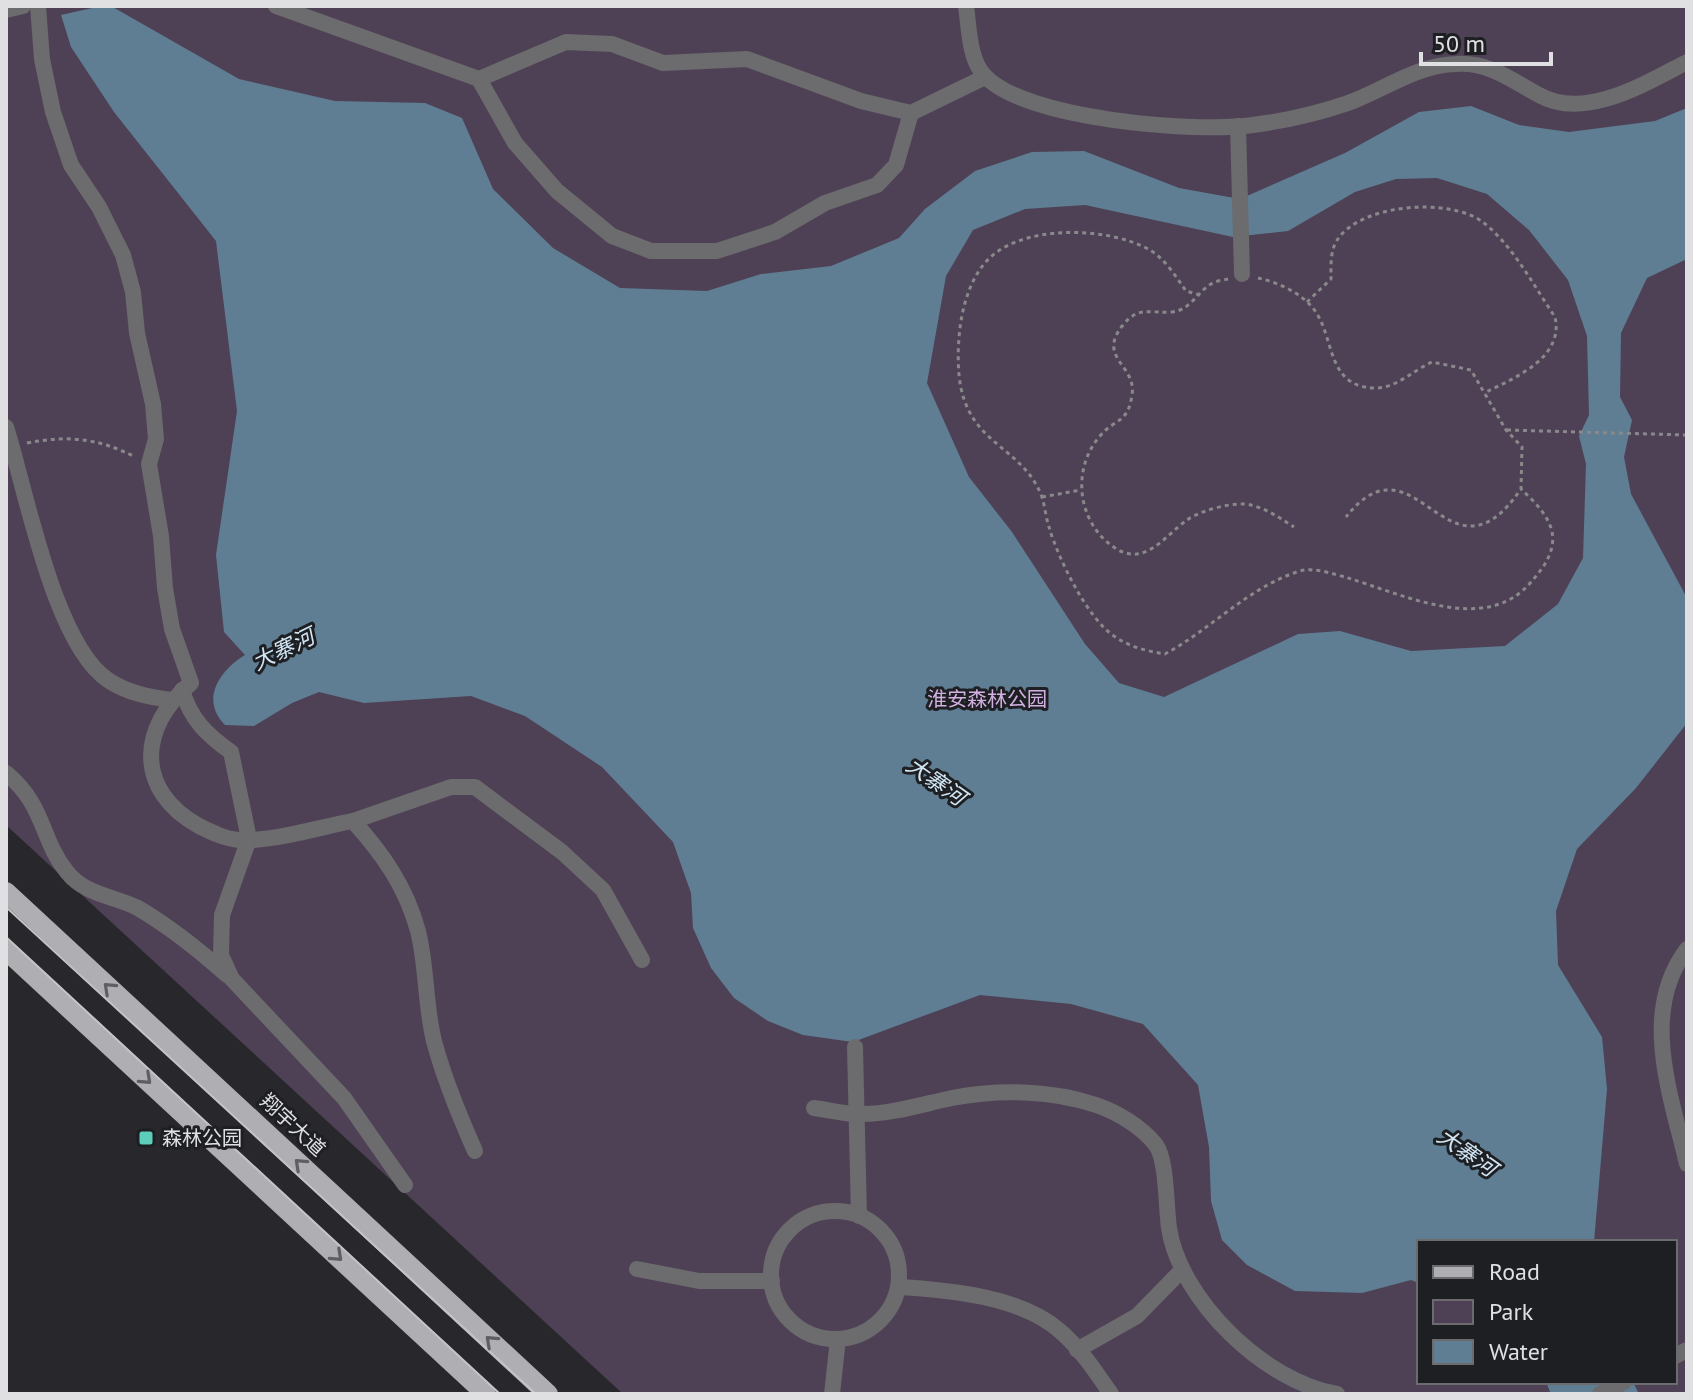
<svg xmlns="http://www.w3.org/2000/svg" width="1693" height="1400" font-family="'PT Sans','Noto Sans SC',sans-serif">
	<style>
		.green { fill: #4e4155; fill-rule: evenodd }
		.water { fill: #5f7e93; fill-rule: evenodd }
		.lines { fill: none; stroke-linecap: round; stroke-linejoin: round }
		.path { stroke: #89898c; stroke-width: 3; stroke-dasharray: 4 4; stroke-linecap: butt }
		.street { stroke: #6c6b6d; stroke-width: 16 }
		.primary { stroke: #afaeb2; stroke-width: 20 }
		.tram { stroke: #c4c4c8; stroke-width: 2 }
		.oneway { stroke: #5f5f63 }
		.poi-dot { fill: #5dceb9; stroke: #1e1f22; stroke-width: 3 }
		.labels { text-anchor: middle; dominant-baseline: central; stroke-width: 6; stroke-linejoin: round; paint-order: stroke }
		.park-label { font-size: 20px; fill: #d3b0e2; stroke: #1e1f22 }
		.street-label { font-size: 20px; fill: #e0e0e3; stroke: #1e1f22 }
		.poi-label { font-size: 20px; fill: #e0e0e3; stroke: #1e1f22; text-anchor: start }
		.water-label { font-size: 22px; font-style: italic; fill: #d1e7f6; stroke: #1e1f22 }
	</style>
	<rect width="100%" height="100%" fill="#28282c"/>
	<path class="green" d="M6,6H1687V1394H623L6,825ZM1419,1242H1675V1382H1419Z"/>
	<g class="water">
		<path d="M101,6H111L239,79L335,101L425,103L462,118L493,189L553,248L620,288L707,291L761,274L831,266L899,238L925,209L975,171L1032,152L1084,151L1179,188L1240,199L1345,153L1419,112L1471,106L1519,125L1569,132L1655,121L1687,108V259L1647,278L1621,333L1620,397L1632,420L1624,457L1631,494L1687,598V723L1636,788L1577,849L1556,911L1558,965L1602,1037L1607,1089L1594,1242H1419V1283L1411,1280L1362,1293L1295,1291L1247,1265L1222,1240L1211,1201L1209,1147L1198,1085L1143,1024L1071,1004L980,995L853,1042L803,1035L768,1021L734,998L711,968L693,928L691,893L673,842L602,767L525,716L471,696L364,703L319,692L292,703L254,726L225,725C200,700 219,671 245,655L224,632L216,555L237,411L216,241L114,112L71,47L61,15ZM1437,178L1487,194L1529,230L1568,280L1587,336L1589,415L1579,436L1586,464L1583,558L1558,604L1505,646L1411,651L1340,631L1298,634L1164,697L1119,683L1085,644L1012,532L969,477L927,383L946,276L973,230L1025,209L1085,205L1233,237L1288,231L1355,192L1396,179Z"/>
		<polygon points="1546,1382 1633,1382 1639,1394 1551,1394"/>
	</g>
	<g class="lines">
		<g class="path">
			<path d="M1258,278C1277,282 1299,292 1312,307C1336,334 1324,388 1376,388C1396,388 1414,370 1432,362L1471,370L1506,430L1522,447L1521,489C1448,596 1416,428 1346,517"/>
			<path d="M1228,279C1223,280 1215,281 1211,284C1197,292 1191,310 1172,312C1151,314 1139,305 1123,325C1096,358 1137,365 1132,395C1128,424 1115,418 1100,436C1071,469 1077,523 1115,548C1146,568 1166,534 1187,520C1201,510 1235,501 1251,505C1267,509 1280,518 1294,527"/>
			<path d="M1200,295L1186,291C1176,277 1166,260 1150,250C1108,226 1017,223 984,264C961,292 956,340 959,375C966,446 1022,444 1042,497C1045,507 1046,518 1049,527C1058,558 1087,618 1114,636C1129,647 1147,651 1165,654C1210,630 1250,586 1300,571C1314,567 1334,574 1348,578C1402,594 1486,636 1531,582C1540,572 1550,559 1552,546C1557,523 1536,503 1521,489"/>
			<path d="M1307,302L1331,279C1331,267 1330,253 1336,242C1357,204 1450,196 1484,223C1513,246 1534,286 1555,317C1564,357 1517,377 1486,392"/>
			<polyline points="1507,430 1687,435"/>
			<path d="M27,443C68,435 98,438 135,457"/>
			<polyline points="1042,497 1081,490"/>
		</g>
		<g class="street">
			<path d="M38,6L42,59L53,112L71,165L99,207L123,255L133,292L137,333L153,404L156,439L149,464L161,536L165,588L172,629L191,683C138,727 135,791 199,826C211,832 225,839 239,840C272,842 320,827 353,821C383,854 406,887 418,931C427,967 425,1005 434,1041C444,1079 459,1115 475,1151"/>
			<polyline points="276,6 479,79 566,42 612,44 663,63 747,59 861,101 911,113 985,77"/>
			<path d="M966,6C969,27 969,59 984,75C1024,120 1196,133 1253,125C1284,121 1319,113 1348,103C1384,90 1416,65 1456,64C1490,62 1511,80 1539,95C1585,121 1646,83 1687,62"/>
			<polyline points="6,10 23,6"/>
			<polyline points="479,79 515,143 557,191 612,236 651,251 717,251 775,232 825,203 877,185 896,165 911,113"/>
			<polyline points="1238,126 1242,274"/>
			<path d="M6,427C26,490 54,644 108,680C127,693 149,697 172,700"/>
			<path d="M182,690C191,720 207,735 231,752L249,839L222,915L221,955L232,979L344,1098L405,1185"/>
			<path d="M6,773C46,806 40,839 67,872C85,895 114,896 138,908C170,927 199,950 227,975"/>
			<polyline points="353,821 451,787 475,787 562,852 603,890 642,960"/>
			<path d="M1687,949C1639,1012 1671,1095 1687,1164"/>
			<polyline points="855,1047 859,1216"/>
			<path d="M814,1108C830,1110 847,1115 862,1114C892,1114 923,1104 952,1098C998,1089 1051,1090 1096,1105C1117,1112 1142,1127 1156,1145C1167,1160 1166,1208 1169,1228C1180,1300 1265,1382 1337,1394"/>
			<circle cx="835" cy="1275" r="64"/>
			<polyline points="637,1269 699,1281 772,1281"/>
			<path d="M899,1287C949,1290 1020,1296 1060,1331C1080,1348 1096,1372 1111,1394"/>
			<polyline points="1077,1350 1137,1316 1181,1271"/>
			<polyline points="1675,1356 1687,1350"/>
			<polyline points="832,1394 838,1339"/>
			<polyline points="1600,1394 1624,1382"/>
		</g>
		<g class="primary">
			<polyline points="6,892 548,1394"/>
			<polyline points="6,950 486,1394"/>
		</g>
		<g class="tram">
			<polyline points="6,907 536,1394"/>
			<polyline points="6,937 500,1394"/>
		</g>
	</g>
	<defs><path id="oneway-chevron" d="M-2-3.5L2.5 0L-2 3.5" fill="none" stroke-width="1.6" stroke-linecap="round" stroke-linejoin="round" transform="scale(2)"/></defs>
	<g class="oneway">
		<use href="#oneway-chevron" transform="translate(109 988) rotate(-137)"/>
		<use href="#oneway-chevron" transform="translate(146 1079) rotate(43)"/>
		<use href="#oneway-chevron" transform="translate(300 1164) rotate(-137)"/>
		<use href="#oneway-chevron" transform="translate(337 1256) rotate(43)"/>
		<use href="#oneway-chevron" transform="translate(491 1341) rotate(-137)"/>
	</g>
	<rect class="poi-dot" x="138" y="1130" width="16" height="16" rx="4"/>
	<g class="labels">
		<g class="park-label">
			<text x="987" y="699">淮安森林公园</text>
		</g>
		<g class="street-label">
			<text transform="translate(293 1125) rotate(43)">翔宇大道</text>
		</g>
		<g class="poi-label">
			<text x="162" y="1138">森林公园</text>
		</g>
		<g class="water-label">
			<text transform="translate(283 649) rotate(-26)">大寨河</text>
			<text transform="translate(936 781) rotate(35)">大寨河</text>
			<text transform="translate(1467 1152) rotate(35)">大寨河</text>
		</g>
	</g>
	<rect width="1693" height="1400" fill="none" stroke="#e0e0e3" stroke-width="16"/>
	<rect x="1417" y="1240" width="260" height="144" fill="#1e1f22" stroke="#6c6c6f" stroke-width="2"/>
	<rect x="1433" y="1266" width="40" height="12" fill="#afaeb2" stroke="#6c6c6f" stroke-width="2"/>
	<text x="1489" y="1280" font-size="24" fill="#e0e0e3">Road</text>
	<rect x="1433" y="1300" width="40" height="24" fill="#4e4155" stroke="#6c6c6f" stroke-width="2"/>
	<text x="1489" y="1320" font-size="24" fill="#e0e0e3">Park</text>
	<rect x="1433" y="1340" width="40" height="24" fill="#5f7e93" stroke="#6c6c6f" stroke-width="2"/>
	<text x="1489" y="1360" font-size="24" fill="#e0e0e3">Water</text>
	<path d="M1421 52v12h130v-12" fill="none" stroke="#e0e0e3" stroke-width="4"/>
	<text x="1433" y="52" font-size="24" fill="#e0e0e3" stroke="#1e1f22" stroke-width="6" paint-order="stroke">50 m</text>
</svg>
